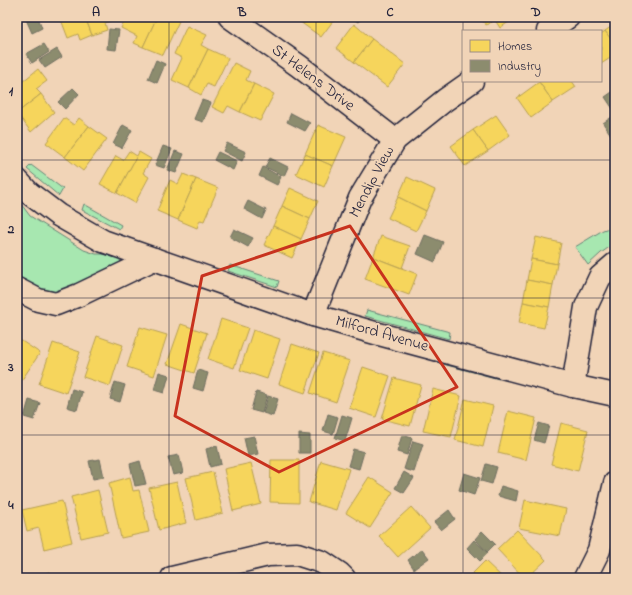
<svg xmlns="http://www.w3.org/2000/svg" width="632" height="595" font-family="'Indie Flower',sans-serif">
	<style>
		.green { fill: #a7e7b0; stroke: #648476 }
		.homes { fill: #f6d55c; stroke: #b69f52 }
		.industry { fill: #8c8c6e; stroke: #6c6c5f }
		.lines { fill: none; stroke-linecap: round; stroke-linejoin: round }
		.minor-casing { stroke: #22223b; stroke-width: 25 }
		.minor { stroke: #f1d4b7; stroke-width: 22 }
		.marked { fill: none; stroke: #c8321e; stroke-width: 3; stroke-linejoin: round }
		.grid { fill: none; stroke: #22223b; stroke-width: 1; stroke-opacity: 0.55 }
		.labels { text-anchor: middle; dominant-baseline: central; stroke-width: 4; stroke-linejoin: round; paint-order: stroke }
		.street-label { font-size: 16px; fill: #22223b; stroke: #f1d4b7 }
		.neatline { fill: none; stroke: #22223b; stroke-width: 1.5 }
		.grid-label { font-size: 13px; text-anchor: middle; font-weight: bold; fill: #22223b }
	</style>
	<rect width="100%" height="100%" fill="#f1d4b7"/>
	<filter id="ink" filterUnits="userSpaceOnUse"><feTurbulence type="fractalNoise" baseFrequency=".025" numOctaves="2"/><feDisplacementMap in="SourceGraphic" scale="8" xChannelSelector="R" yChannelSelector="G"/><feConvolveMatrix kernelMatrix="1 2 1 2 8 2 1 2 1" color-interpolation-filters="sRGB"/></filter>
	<g filter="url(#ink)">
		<g class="green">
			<polygon points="31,165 63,189 59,196 27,169"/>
			<polygon points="17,194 21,204 30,216 84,250 96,254 112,254 119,257 122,266 70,291 55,292 37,288 17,277"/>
			<polygon points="84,204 121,225 119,229 82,210"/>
			<polygon points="609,228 615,231 615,243 601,253 588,265 575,247 603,230"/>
			<polygon points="230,265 279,281 277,287 228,271"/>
			<polygon points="367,310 450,332 449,339 365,316"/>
			<polygon points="440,358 500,374 499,379 439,363"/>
		</g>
		<g class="homes">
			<polygon points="60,17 85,17 92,35 80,40 78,34 68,38"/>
			<polygon points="85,17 108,17 110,21 105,23 107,30 92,35"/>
			<polygon points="125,17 157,17 143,47 134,43 137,36 121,28 126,18"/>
			<polygon points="157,17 172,17 179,21 163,55 143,47"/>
			<polygon points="294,17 308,17 303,24"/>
			<polygon points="308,17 336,17 321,37 303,24"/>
			<polygon points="480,17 516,17 500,28 495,20 486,25"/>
			<polygon points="354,24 372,39 354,62 336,48"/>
			<polygon points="615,24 615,45 605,31"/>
			<polygon points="187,26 207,35 201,45 208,49 189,88 172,80 182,58 174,54"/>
			<polygon points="605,31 615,45 615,55 601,64 601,34"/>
			<polygon points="372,39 405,64 387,87 354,62"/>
			<polygon points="208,49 228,58 214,87 207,84 201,95 189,88"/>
			<polygon points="234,63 250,71 246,80 254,84 240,112 228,106 224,113 212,107"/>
			<polygon points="38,69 47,81 36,89 41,94 17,113 17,86"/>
			<polygon points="541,81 572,81 576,87 553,102 539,82"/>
			<polygon points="539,82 553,102 531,118 517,98"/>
			<polygon points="254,84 274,94 260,121 240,112"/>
			<polygon points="41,94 54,112 31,132 17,113"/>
			<polygon points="496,115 510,135 488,151 473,130"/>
			<polygon points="64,118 74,125 79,118 89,126 65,157 46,143"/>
			<polygon points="318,125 346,137 333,166 305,154"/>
			<polygon points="89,126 107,139 83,171 65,157"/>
			<polygon points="473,130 488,151 465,166 451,146"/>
			<polygon points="129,151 137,156 117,193 100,184 116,156 123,160"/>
			<polygon points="139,152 151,159 143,173 149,177 135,203 117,193"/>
			<polygon points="305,154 333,166 324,187 296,174"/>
			<polygon points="183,174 196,179 178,220 157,211 170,180 178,184"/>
			<polygon points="407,177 435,190 426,211 398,197"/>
			<polygon points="196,179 218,188 204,221 200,220 197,228 178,220"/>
			<polygon points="290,188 318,201 310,219 282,206"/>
			<polygon points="398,197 426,211 416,231 388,218"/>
			<polygon points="282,206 310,219 301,239 273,226"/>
			<polygon points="273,226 301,239 292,258 264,245"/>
			<polygon points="381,236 410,246 402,268 373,257"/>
			<polygon points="536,237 561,243 557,264 531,259"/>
			<polygon points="373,257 417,274 409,295 365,279"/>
			<polygon points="531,259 557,264 553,285 527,280"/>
			<polygon points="527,280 553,285 549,307 523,302"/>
			<polygon points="523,302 549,307 544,328 519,323"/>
			<polygon points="221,319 248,328 234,368 208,359"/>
			<polygon points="181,324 207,333 194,373 167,364"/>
			<polygon points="140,327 167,335 154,376 127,367"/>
			<polygon points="253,330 280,339 267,379 240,370"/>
			<polygon points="97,336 123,345 110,386 83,377"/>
			<polygon points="17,338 40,353 17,387"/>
			<polygon points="53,343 80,352 66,393 39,384"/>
			<polygon points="292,344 319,353 305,393 279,384"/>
			<polygon points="323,353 350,361 336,402 310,393"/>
			<polygon points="363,367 390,376 376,417 349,408"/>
			<polygon points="394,378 421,385 410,426 382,419"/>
			<polygon points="433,389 461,396 451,437 423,431"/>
			<polygon points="465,399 493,406 483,447 455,440"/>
			<polygon points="508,411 536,418 526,460 498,453"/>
			<polygon points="561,423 588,430 578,471 551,464"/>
			<polygon points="271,460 299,460 299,503 270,502"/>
			<polygon points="321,461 349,469 336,510 309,502"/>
			<polygon points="251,463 261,504 233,511 224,469"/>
			<polygon points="213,472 223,513 196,520 186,478"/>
			<polygon points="130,477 133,491 139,490 149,532 121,538 109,483"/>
			<polygon points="369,477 393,492 370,528 346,513"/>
			<polygon points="177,482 186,523 159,530 149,488"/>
			<polygon points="98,490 108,532 81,538 71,497"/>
			<polygon points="525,500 566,509 560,536 519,528"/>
			<polygon points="62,501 72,542 44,549 39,528 27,531 22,510"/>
			<polygon points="411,507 430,528 398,557 379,536"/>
			<polygon points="517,530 546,560 527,578 524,578 497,549"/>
			<polygon points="485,561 503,578 468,578"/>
			<polygon points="50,572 52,578 29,578"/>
		</g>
		<g class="industry">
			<polygon points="25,17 38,17 42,28 32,33"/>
			<polygon points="351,17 362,17 358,22"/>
			<polygon points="109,29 119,30 116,50 107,49"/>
			<polygon points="44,44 49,52 32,63 26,54"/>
			<polygon points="57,49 62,57 45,68 39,60"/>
			<polygon points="156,60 165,64 157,83 148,79"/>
			<polygon points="73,88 79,94 65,109 58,102"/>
			<polygon points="615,90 615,112 605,97"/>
			<polygon points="202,100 211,103 203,122 194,119"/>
			<polygon points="291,113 310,123 305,131 287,122"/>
			<polygon points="612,117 615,121 615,137 613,138 603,123"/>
			<polygon points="123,125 132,130 122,148 113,144"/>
			<polygon points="227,143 246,152 242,161 223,151"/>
			<polygon points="163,146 172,149 164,168 155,165"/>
			<polygon points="175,151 184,154 176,173 167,170"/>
			<polygon points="218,152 237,161 233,170 214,160"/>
			<polygon points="270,158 288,167 284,176 265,167"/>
			<polygon points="263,167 281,177 277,185 259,176"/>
			<polygon points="248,201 266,210 262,219 244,209"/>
			<polygon points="234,229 253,238 248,247 230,237"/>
			<polygon points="425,235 443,242 435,262 417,254"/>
			<polygon points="198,370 208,373 203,391 193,388"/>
			<polygon points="159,372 169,375 164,393 154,390"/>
			<polygon points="115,382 125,385 120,402 110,399"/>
			<polygon points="72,389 82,392 77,410 67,407"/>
			<polygon points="256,392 267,395 262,413 251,410"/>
			<polygon points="268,396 278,399 273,416 263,413"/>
			<polygon points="29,400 40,403 34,420 24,417"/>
			<polygon points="328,414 338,417 333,434 323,431"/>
			<polygon points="342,415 352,418 345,441 335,438"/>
			<polygon points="539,423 549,426 544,443 534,440"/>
			<polygon points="299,434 310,435 310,453 299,453"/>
			<polygon points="402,435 412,438 407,455 397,452"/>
			<polygon points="254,436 258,454 248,456 244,438"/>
			<polygon points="413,441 423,444 414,472 404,469"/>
			<polygon points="217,446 221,464 210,467 206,449"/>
			<polygon points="353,449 364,452 359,469 348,466"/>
			<polygon points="179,455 183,473 173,475 168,457"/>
			<polygon points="100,459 104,477 93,479 89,461"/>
			<polygon points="140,461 146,484 135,486 130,464"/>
			<polygon points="486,464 497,467 492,484 481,481"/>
			<polygon points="404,472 414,478 404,493 395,488"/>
			<polygon points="464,473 480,478 474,495 459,490"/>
			<polygon points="501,486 518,491 516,501 498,496"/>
			<polygon points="449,510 455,519 441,530 434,522"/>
			<polygon points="482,531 495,544 487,552 475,539"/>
			<polygon points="474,540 488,553 480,561 467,548"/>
			<polygon points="422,549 429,558 414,569 408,560"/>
		</g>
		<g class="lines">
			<g class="minor-casing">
				<g id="minor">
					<polyline points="230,17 299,66 395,140"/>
					<polyline points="548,31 568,17"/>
					<polyline points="17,180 29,193 58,215 103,241 313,315 375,333 573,386 615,395"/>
					<polyline points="17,289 38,300 56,304 79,295 154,259"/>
					<polyline points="313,315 360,198 395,140 445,100 472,81"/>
					<polyline points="573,386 586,307 600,277 615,264"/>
					<polyline points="172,578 268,555 297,554 322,562 340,574 344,578"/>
					<polyline points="585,578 599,550 615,483"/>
				</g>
			</g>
			<use href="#minor" class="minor"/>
		</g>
	</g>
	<path class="marked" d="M350,226L457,387L279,472L175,416L202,276Z"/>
	<path class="grid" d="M169,17V578M316,17V578M463,17V31M463,31V81M463,81V578M17,160H615M17,298H615M17,435H615"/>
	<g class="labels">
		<g class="street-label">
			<text transform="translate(313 78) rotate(37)">St Helens Drive</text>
			<text transform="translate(372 182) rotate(-62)">Mendip View</text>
			<text transform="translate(382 334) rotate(16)">Milford Avenue</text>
		</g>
	</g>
	<rect width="632" height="595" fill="none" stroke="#f1d4b7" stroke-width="44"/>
	<rect x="462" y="30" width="140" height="52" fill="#f1d4b7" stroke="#9e8d85"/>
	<rect x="470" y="40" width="20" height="12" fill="#f6d55c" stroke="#9e8d85"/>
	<text x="498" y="50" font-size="12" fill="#22223b">Homes</text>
	<rect x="470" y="60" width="20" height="12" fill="#8c8c6e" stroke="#9e8d85"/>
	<text x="498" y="70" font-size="12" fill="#22223b">Industry</text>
	<rect x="22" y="22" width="588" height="551" class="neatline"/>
	<g class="grid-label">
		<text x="96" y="16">A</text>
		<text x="242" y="16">B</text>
		<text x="390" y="16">C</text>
		<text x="536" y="16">D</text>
		<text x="11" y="95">1</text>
		<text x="11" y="233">2</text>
		<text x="11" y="371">3</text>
		<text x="11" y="509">4</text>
	</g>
</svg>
